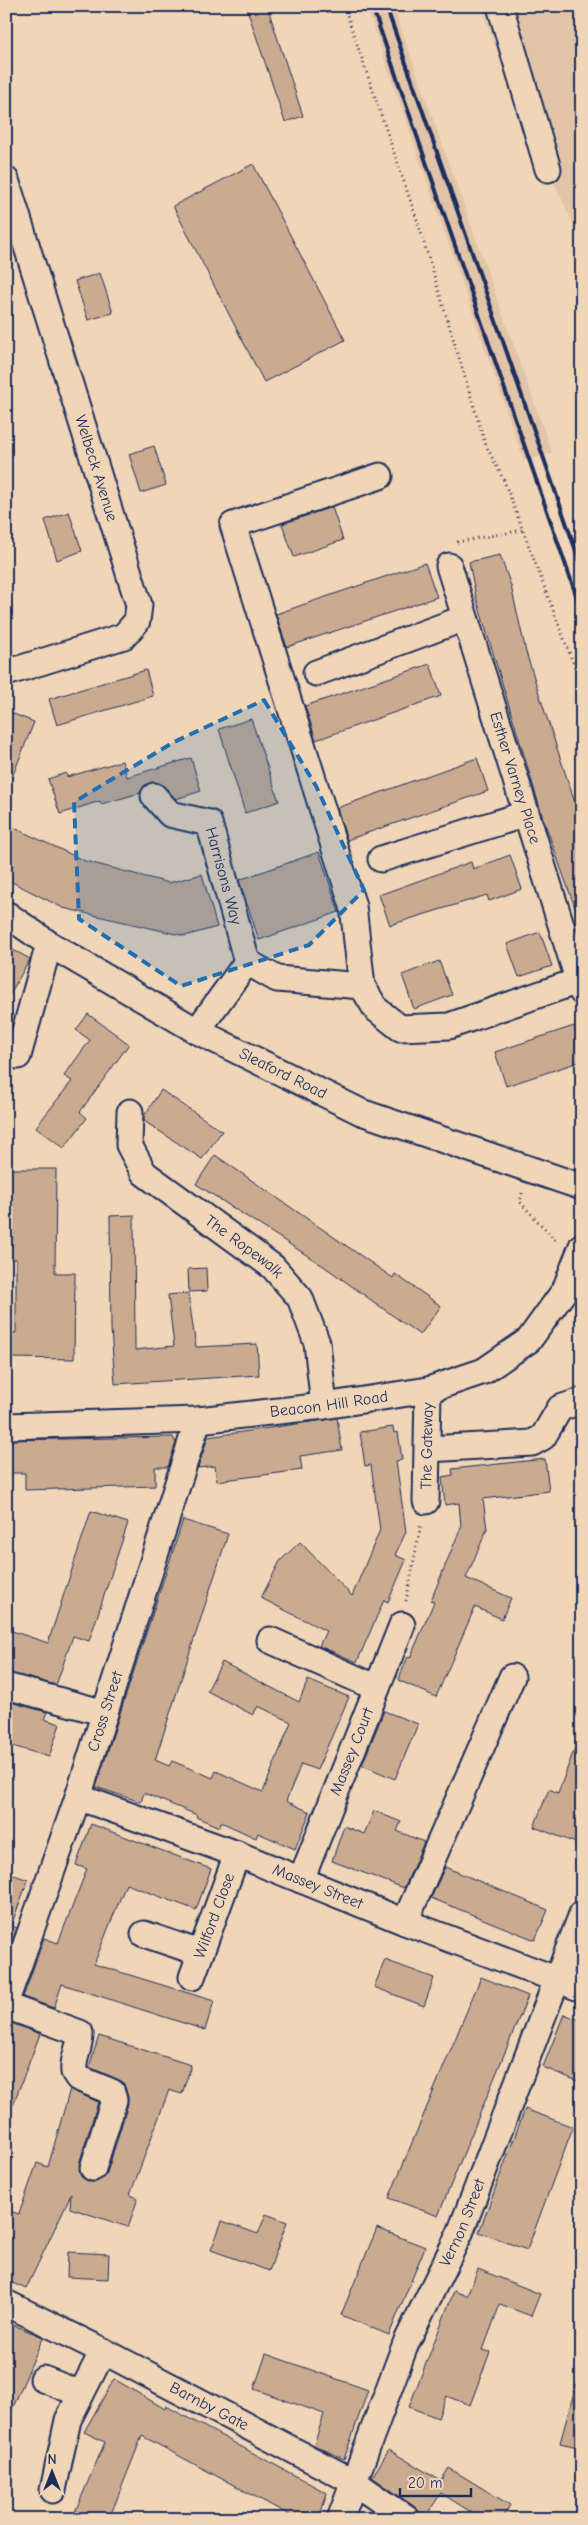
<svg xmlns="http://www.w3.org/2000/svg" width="588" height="2525" font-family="'Comic Neue',sans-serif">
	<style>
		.built { fill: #e2c5a9 }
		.building { fill: #cbab90; stroke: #1b2f5e }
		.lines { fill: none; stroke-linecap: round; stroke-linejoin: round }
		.minor-casing { stroke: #1b2f5e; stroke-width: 29 }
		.path { stroke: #1b2f5e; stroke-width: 3; stroke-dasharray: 1 4; stroke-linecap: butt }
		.minor { stroke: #f1d5b7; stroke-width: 25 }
		.rail { stroke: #1b2f5e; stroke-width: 4 }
		.marked { fill: #1f6fb2; fill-opacity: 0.2; stroke: #1f6fb2; stroke-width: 4; stroke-dasharray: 10 6; stroke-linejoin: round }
		.labels { text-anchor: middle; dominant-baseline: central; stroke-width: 4; stroke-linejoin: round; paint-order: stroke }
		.street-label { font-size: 16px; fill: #1b2f5e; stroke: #f1d5b7 }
	</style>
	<rect width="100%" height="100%" fill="#f1d5b7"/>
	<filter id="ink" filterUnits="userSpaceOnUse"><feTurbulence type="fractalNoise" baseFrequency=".02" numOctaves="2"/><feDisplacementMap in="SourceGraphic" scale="10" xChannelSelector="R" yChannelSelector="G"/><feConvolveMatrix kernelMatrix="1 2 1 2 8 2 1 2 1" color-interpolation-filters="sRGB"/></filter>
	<g filter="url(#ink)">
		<g class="built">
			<polygon points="366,6 393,6 552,453 524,461"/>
			<polygon points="481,6 582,6 582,244 501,64"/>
		</g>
		<g class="building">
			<polygon points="246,6 267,6 303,116 285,122"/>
			<polygon points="253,164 345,340 264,382 173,206"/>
			<polygon points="100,273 113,313 88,320 75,281"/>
			<polygon points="154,446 166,485 141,493 129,454"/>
			<polygon points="332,507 343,540 294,557 282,524"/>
			<polygon points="69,512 82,551 57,560 45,520"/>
			<polygon points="500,555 511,586 526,652 543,706 582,824 582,918 579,919 543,818 476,597 469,562"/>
			<polygon points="425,563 437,597 287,647 276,614"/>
			<polygon points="430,664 441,696 316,740 305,706"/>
			<polygon points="146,670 153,696 57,725 49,699"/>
			<polygon points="6,711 34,722 7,790 6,790"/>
			<polygon points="251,719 279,801 245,813 219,729"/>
			<polygon points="191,758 201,791 176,799 164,786 152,782 144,786 140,793 101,804 100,801 60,814 48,779 66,773 67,777 122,761 127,777"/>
			<polygon points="477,758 488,791 347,840 337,808"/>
			<polygon points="6,824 85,861 169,883 202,874 217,927 185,936 63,908 8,880"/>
			<polygon points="319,852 339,912 259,940 239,880"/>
			<polygon points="510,855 522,889 489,901 487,895 390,925 379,895 471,862 473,869"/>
			<polygon points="540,932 552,966 519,977 507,944"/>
			<polygon points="6,946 30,959 6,1001"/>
			<polygon points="439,961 452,995 414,1009 402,975"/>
			<polygon points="88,1014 129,1044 80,1112 87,1118 64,1148 36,1127 72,1081 64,1076 90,1040 76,1030"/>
			<polygon points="574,1026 582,1048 582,1061 506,1086 495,1052"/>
			<polygon points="161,1090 222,1131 202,1159 144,1121 144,1116"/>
			<polygon points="215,1155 393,1278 395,1274 441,1306 420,1335 325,1267 196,1184"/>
			<polygon points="6,1169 56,1169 55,1273 75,1273 74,1359 9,1358 9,1333 16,1333 16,1259 6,1259"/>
			<polygon points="134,1215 135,1350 174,1346 168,1295 188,1293 196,1347 257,1344 259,1375 115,1384 111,1329 110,1216"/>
			<polygon points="206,1268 207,1291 189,1292 188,1269"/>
			<polygon points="337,1418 342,1450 300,1456 302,1470 217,1481 215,1466 198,1468 208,1437"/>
			<polygon points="393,1427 394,1433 398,1432 402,1460 396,1461 406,1532 395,1555 406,1560 388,1602 384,1600 357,1662 319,1646 326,1631 261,1598 280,1561 300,1542 352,1596 380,1530 371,1465 365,1466 360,1432"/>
			<polygon points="173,1437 176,1443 168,1467 155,1467 155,1486 25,1490 25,1473 6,1473 6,1440"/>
			<polygon points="545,1459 549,1491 483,1499 487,1529 466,1578 511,1598 502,1619 475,1607 436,1697 398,1680 408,1657 410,1658 434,1602 431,1600 461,1527 459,1503 445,1505 442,1477 453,1475 452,1469"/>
			<polygon points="91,1511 128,1523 89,1641 73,1636 56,1685 6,1672 6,1629 48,1643"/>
			<polygon points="183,1520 228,1534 155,1760 169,1766 172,1761 213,1778 216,1771 263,1792 291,1722 258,1706 253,1715 207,1691 222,1662 299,1702 308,1680 349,1697 317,1770 301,1764 286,1801 310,1812 295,1849 258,1833 256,1838 221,1822 219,1827 196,1817 197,1815 144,1793 141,1802 96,1787"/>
			<polygon points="6,1701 47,1712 44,1719 60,1724 49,1757 6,1744"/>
			<polygon points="384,1711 418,1724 395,1779 362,1765"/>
			<polygon points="580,1734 582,1734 582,1827 576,1843 534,1827 549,1789 558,1793"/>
			<polygon points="374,1811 401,1822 397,1831 424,1842 404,1888 332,1861 344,1826 364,1834"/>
			<polygon points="91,1824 211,1869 196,1910 126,1884 94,1964 214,2001 205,2030 62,1984 54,2008 23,1997 44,1938 58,1943 87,1869 76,1865"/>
			<polygon points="445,1867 548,1910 535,1940 431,1898"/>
			<polygon points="6,1872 28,1880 11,1926 17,1928 6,1957"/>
			<polygon points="385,1960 434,1978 424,2006 374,1987"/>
			<polygon points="481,1977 528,1996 438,2216 389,2198"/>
			<polygon points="564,2014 582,2021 582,2083 543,2067"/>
			<polygon points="6,2021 40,2034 8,2118 6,2118"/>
			<polygon points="99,2036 191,2065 182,2094 169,2090 130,2195 138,2198 128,2227 70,2208 71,2194 26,2289 6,2280 6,2210 19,2214 37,2163 48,2167 70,2089 98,2102 79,2164 82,2177 89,2182 97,2182 107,2173 128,2104 128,2097 123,2082 89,2067"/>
			<polygon points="525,2109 573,2127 527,2250 479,2232"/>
			<polygon points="266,2214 287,2222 269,2271 211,2250 222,2221 258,2234"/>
			<polygon points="377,2228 425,2247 389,2335 341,2315"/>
			<polygon points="68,2252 109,2254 108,2279 67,2277"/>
			<polygon points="478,2269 540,2294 531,2316 500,2304 483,2350 490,2352 470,2405 446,2396 438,2418 409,2407 454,2291 467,2296"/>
			<polygon points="6,2322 43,2337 6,2424"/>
			<polygon points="266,2354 368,2390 344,2459 314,2445 324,2414 254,2389"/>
			<polygon points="114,2379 165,2409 166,2406 327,2493 319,2519 297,2519 142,2436 109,2519 72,2519 105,2442 84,2432"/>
			<polygon points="576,2385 582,2386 582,2448 560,2443"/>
			<polygon points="389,2450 441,2481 449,2468 510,2505 502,2519 482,2519 441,2493 424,2519 415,2507 372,2477"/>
		</g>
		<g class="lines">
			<g class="minor-casing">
				<g id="minor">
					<polyline points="500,6 548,169"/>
					<path id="s1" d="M6,180L139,605L137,621L124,636L6,673"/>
					<path id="s2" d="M449,566L582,992"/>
					<polyline points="316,673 465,618"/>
					<path id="s3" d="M154,796L170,814L209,823L247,962"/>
					<polyline points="381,859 526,814"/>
					<path id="s4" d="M6,914L49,944L197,1031L361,1112L582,1187"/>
					<polyline points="362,986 376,1009 400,1028 449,1026 578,981"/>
					<polyline points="197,1031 247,962 277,979 362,986 353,906 233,525 380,476"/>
					<polyline points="18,1056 49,944"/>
					<path id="s5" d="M130,1112L129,1145L144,1173L273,1267L300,1298L317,1343L324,1406"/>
					<path id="s6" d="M6,1426L198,1420L324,1406L428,1390L484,1371L529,1340L565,1290L582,1246"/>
					<polyline points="428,1449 532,1443 543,1437 560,1408 582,1401"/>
					<path id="s7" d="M426,1501L428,1390"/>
					<polyline points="270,1640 377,1688"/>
					<polyline points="6,1686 105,1713"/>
					<path id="s8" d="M78,1797L237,1854L405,1922L582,1989"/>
					<path id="s9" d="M301,1880L402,1625"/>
					<polyline points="405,1922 512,1677"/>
					<polyline points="144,1934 200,1953"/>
					<path id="s10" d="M192,1977L237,1854"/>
					<path id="s11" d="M6,2001L78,1797L198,1420"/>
					<path d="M6,2006L80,2033C81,2047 72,2058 74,2072L78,2078L112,2092L114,2100L93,2168"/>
					<path id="s12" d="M6,2303L103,2351L354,2482L407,2519"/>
					<polyline points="43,2379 81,2394"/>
					<polyline points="53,2490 68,2420 103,2351"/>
					<path id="s13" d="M340,2519L406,2343L460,2233L582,1914"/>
				</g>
			</g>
			<g class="path">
				<polyline points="344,6 418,223 485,443 504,481 582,686"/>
				<polyline points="457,542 523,530"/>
				<polyline points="522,1193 520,1202 557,1242"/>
				<polyline points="406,1601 421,1524"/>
			</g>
			<use href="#minor" class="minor"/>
			<g class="rail">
				<polyline points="372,6 582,612"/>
				<polyline points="386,6 582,568"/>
			</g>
		</g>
	</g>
	<path class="marked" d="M264,700L316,786L364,890L309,945L181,986L79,919L74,802L174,742Z"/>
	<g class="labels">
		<g class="street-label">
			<text stroke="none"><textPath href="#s1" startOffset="302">Welbeck Avenue</textPath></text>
			<text stroke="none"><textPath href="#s2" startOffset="222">Esther Varney Place</textPath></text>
			<text stroke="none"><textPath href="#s3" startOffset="119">Harrisons Way</textPath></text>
			<text stroke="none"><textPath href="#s4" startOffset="320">Sleaford Road</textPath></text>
			<text stroke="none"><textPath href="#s5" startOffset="189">The Ropewalk</textPath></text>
			<text stroke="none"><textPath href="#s6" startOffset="324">Beacon Hill Road</textPath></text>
			<text stroke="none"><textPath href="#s7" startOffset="55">The Gateway</textPath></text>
			<text stroke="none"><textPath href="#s11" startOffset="306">Cross Street</textPath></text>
			<text stroke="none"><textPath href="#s9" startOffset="138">Massey Court</textPath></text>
			<text stroke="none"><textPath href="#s8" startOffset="256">Massey Street</textPath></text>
			<text stroke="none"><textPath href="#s10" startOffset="65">Wilford Close</textPath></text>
			<text stroke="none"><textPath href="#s13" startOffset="321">Vernon Street</textPath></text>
			<text stroke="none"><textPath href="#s12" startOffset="228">Barnby Gate</textPath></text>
		</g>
	</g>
	<rect width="588" height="2525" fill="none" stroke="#f1d5b7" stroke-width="25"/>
	<rect x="12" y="12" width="563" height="2500" fill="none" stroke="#1b2f5e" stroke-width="2" filter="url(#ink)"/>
	<g transform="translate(52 2472)" stroke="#f1d5b7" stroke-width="4" paint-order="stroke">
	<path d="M0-4L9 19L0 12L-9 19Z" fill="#1b2f5e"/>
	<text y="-8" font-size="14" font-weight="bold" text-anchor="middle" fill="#1b2f5e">N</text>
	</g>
	<path d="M400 2488v8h71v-8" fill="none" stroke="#1b2f5e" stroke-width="2.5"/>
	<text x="408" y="2488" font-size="15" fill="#1b2f5e" stroke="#f1d5b7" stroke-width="4" paint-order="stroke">20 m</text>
</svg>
